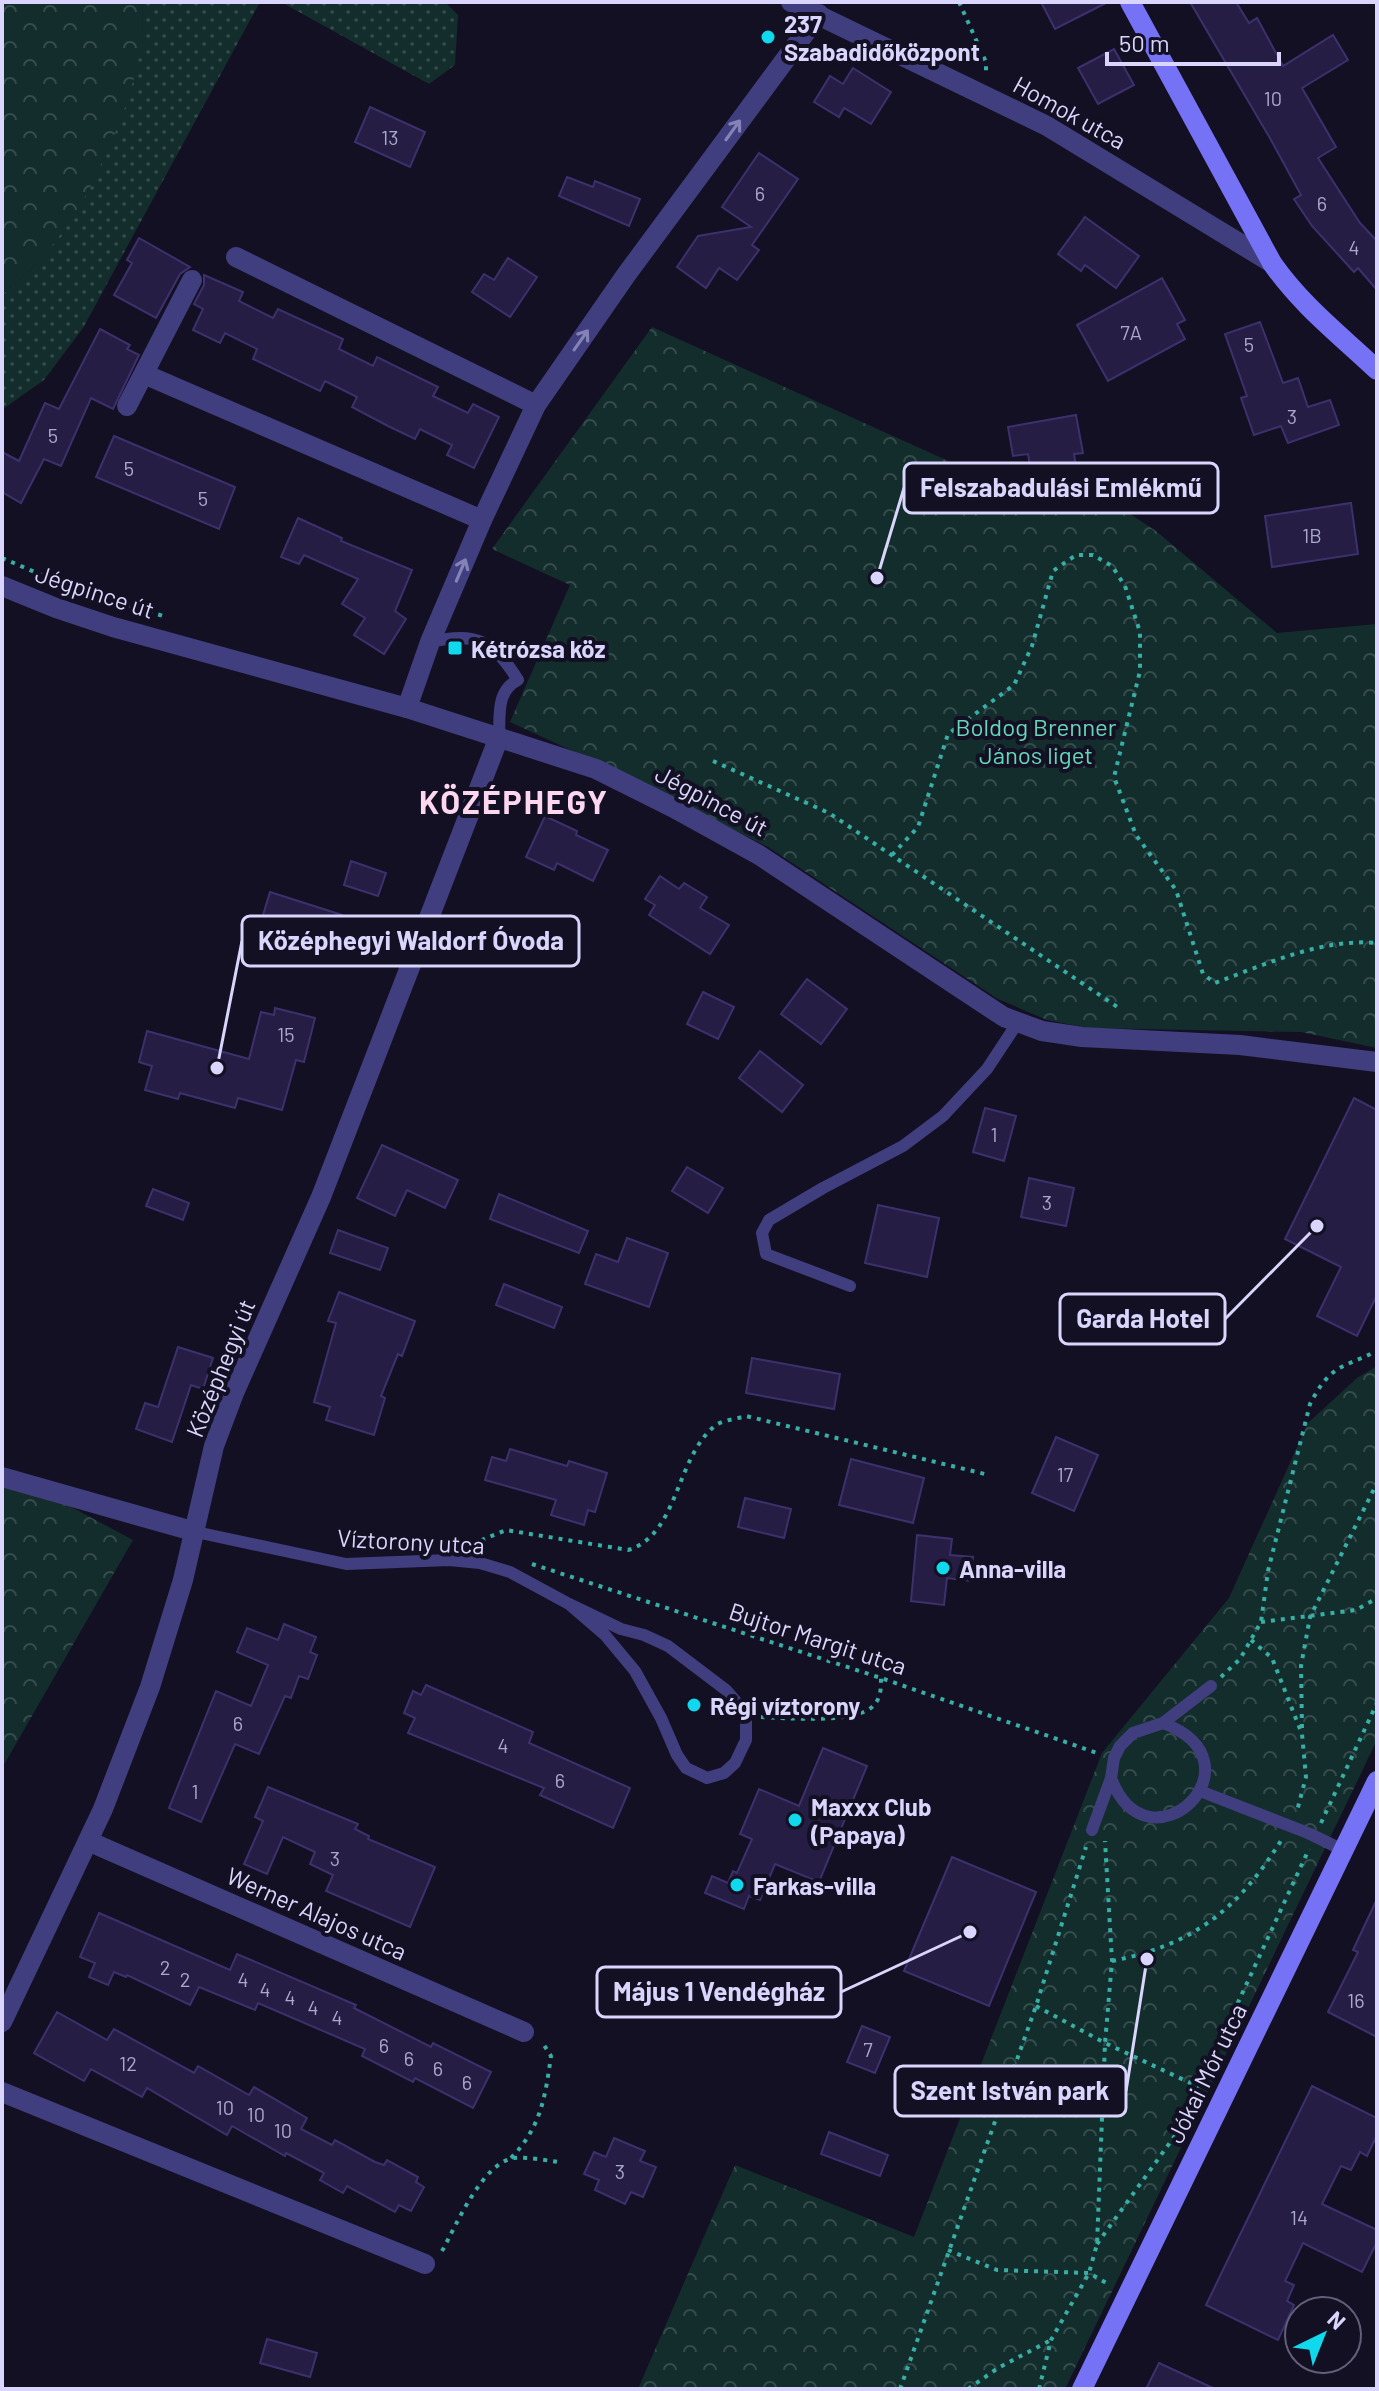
<svg xmlns="http://www.w3.org/2000/svg" width="1379" height="2391" font-family="Barlow,sans-serif">
	<style>
		.grass { fill: url(#grass-dots) }
		.forest { fill: url(#forest-crowns) }
		.building { fill: #251d43; stroke: #3c316d; stroke-width: 2 }
		.lines { fill: none; stroke-linecap: round; stroke-linejoin: round }
		.path { stroke: #37aea6; stroke-width: 4; stroke-dasharray: 4 6; stroke-linecap: butt }
		.lane { stroke: #403e7f; stroke-width: 12 }
		.street { stroke: #403e7f; stroke-width: 20 }
		.secondary { stroke: #7572f5; stroke-width: 20 }
		.oneway { stroke: #8582b7 }
		.poi-dot { fill: #10d8ed; stroke: #131023; stroke-width: 3 }
		.labels { text-anchor: middle; dominant-baseline: central; stroke-width: 8; stroke-linejoin: round; paint-order: stroke }
		.number-label { font-size: 20px; fill: #aca7ce }
		.poi-label { font-size: 24px; font-weight: bold; fill: #d9d5fc; stroke: #131023; text-anchor: start }
		.street-label { font-size: 24px; fill: #d9d5fc; stroke: #131023 }
		.park-label { font-size: 24px; fill: #66d7ba; stroke: #131023 }
		.district-label { font-size: 32px; font-weight: bold; letter-spacing: 2px; fill: #fcd7ef; stroke: #131023 }
		.leader { fill: none; stroke: #d9d5fc; stroke-width: 3 }
		.callout-dot { fill: #d9d5fc; stroke: #131023; stroke-width: 3 }
		.callout { fill: #131023; stroke: #d9d5fc; stroke-width: 3 }
		.callout-label { font-size: 26px; text-anchor: middle; font-weight: bold; fill: #d9d5fc }
	</style>
	<defs>
		<pattern id="grass-dots" width="8" height="8" patternUnits="userSpaceOnUse" patternTransform="scale(2)"><rect width="8" height="8" fill="#132d2c"/><path d="M2 2h.1M6 6h.1" fill="none" stroke="#354b4c" stroke-width="1.8" stroke-linecap="round"/></pattern>
		<pattern id="forest-crowns" width="20" height="18" patternUnits="userSpaceOnUse" patternTransform="scale(2)"><rect width="20" height="18" fill="#132d2c"/><path d="M2 6a3 3 0 1 1 6 0M12 15a3 3 0 1 1 6 0" fill="none" stroke="#354b4c"/></pattern>
	</defs>
	<rect width="100%" height="100%" fill="#131023"/>
	<g class="grass">
		<polygon points="142,2 260,2 83,328 44,380 3,409 2,295 42,259 143,41"/>
		<polygon points="281,2 445,2 458,15 455,65 429,84"/>
	</g>
	<g class="forest">
		<polygon points="2,2 142,2 143,41 129,97 110,146 78,211 42,259 2,295"/>
		<polygon points="652,327 1030,498 1115,504 1156,531 1277,633 1377,624 1377,1048 1301,1032 1088,1028 1047,1020 998,999 768,847 644,784 510,722 570,585 492,549"/>
		<polygon points="1377,1366 1377,1740 1065,2389 638,2389 735,2165 914,2237 1102,1753 1229,1598 1308,1423 1357,1378"/>
		<polygon points="2,1470 133,1540 2,1768"/>
	</g>
	<g class="building">
		<polygon points="1041,2 1108,2 1055,29"/>
		<polygon points="1190,2 1236,2 1249,23 1257,18 1283,66 1333,35 1348,60 1302,88 1336,147 1318,158 1360,223 1377,241 1377,290 1358,268 1354,272 1312,226 1294,199 1301,195 1271,140"/>
		<polygon points="1114,49 1134,85 1098,104 1078,68"/>
		<polygon points="853,68 891,92 871,124 844,108 839,117 814,102 830,76 843,84"/>
		<polygon points="370,107 425,132 410,167 355,142"/>
		<polygon points="759,153 798,179 752,245 759,250 737,280 719,268 706,288 677,267 698,236 751,227 722,207"/>
		<polygon points="567,177 593,187 595,181 640,199 629,226 559,196"/>
		<polygon points="1085,217 1139,256 1116,288 1085,265 1081,271 1058,254"/>
		<polygon points="139,238 190,267 180,274 156,318 114,295 132,263 127,260"/>
		<polygon points="508,258 537,277 510,317 472,292 484,274 494,280"/>
		<polygon points="204,275 243,292 239,301 273,318 278,309 343,339 339,349 373,366 377,357 438,387 433,396 468,413 473,404 499,417 474,468 447,455 452,445 420,429 415,439 388,426 352,407 357,397 325,381 320,391 253,359 257,349 225,333 220,343 193,330 203,309 194,304 204,285"/>
		<polygon points="1162,278 1185,320 1177,324 1185,339 1108,381 1077,325"/>
		<polygon points="1260,322 1283,383 1298,378 1308,407 1330,400 1339,425 1288,443 1281,426 1254,435 1241,398 1247,396 1225,334"/>
		<polygon points="100,329 130,345 127,349 139,355 113,409 91,398 61,466 44,459 21,503 2,492 2,452 19,461 45,403 59,409"/>
		<polygon points="1076,415 1083,453 1074,454 1077,474 1042,480 1040,463 1030,465 1028,454 1013,456 1008,427"/>
		<polygon points="114,436 235,487 219,529 96,477"/>
		<polygon points="1351,503 1358,554 1272,567 1265,516"/>
		<polygon points="298,518 342,538 341,541 412,570 395,611 406,619 384,654 354,635 365,618 342,604 358,579 304,555 299,564 281,557"/>
		<polygon points="545,816 577,831 576,835 608,850 593,881 557,863 554,870 526,857"/>
		<polygon points="351,861 386,873 378,896 344,885"/>
		<polygon points="660,876 679,889 684,883 707,897 700,908 729,925 710,954 649,915 655,905 645,899"/>
		<polygon points="270,892 342,915 332,948 260,925"/>
		<polygon points="807,979 847,1009 821,1044 781,1014"/>
		<polygon points="703,992 734,1007 718,1039 687,1024"/>
		<polygon points="275,1008 315,1018 304,1062 296,1060 282,1110 238,1098 235,1108 180,1093 178,1099 145,1090 152,1066 139,1062 147,1031 249,1059 261,1012 274,1015"/>
		<polygon points="760,1051 803,1085 782,1112 739,1078"/>
		<polygon points="1354,1098 1377,1110 1377,1295 1357,1336 1317,1316 1341,1267 1285,1239"/>
		<polygon points="985,1108 1016,1116 1004,1161 973,1152"/>
		<polygon points="382,1145 458,1180 445,1208 407,1190 395,1216 357,1198"/>
		<polygon points="687,1167 723,1188 708,1213 672,1191"/>
		<polygon points="1029,1178 1074,1188 1066,1226 1021,1217"/>
		<polygon points="153,1189 189,1203 183,1220 146,1206"/>
		<polygon points="499,1194 588,1231 579,1253 490,1219"/>
		<polygon points="878,1205 939,1218 927,1277 865,1263"/>
		<polygon points="338,1230 388,1248 380,1270 330,1253"/>
		<polygon points="627,1238 668,1253 649,1307 585,1284 596,1254 618,1262"/>
		<polygon points="504,1284 562,1307 554,1328 496,1305"/>
		<polygon points="339,1292 415,1321 402,1356 398,1354 381,1396 385,1398 374,1435 326,1420 330,1407 314,1402 336,1323 328,1321"/>
		<polygon points="178,1347 213,1358 203,1389 191,1385 172,1442 136,1429 145,1403 158,1407"/>
		<polygon points="752,1358 840,1374 834,1409 746,1393"/>
		<polygon points="1056,1437 1098,1455 1074,1511 1032,1493"/>
		<polygon points="510,1449 567,1466 569,1461 607,1473 595,1512 588,1510 584,1525 551,1515 556,1500 485,1480 492,1457 506,1461"/>
		<polygon points="851,1459 924,1478 913,1523 839,1505"/>
		<polygon points="745,1498 791,1509 784,1538 738,1527"/>
		<polygon points="917,1535 952,1539 950,1555 973,1557 970,1581 947,1578 944,1605 911,1601"/>
		<polygon points="284,1624 316,1637 310,1652 317,1655 308,1679 299,1676 291,1698 285,1696 259,1754 235,1744 201,1822 169,1808 216,1691 251,1706 268,1665 237,1652 247,1628 278,1640"/>
		<polygon points="426,1685 533,1732 529,1743 630,1788 613,1828 540,1795 544,1788 408,1733 415,1718 404,1713 413,1691 421,1695"/>
		<polygon points="823,1748 867,1766 819,1882 775,1864 760,1900 749,1896 744,1909 705,1893 712,1876 728,1883 733,1871 737,1873 752,1839 740,1834 759,1789 799,1806"/>
		<polygon points="268,1787 358,1824 355,1829 369,1836 368,1839 435,1867 410,1927 326,1891 333,1875 310,1864 315,1852 283,1837 267,1874 244,1864 263,1821 255,1817"/>
		<polygon points="952,1857 1036,1892 989,2006 904,1971"/>
		<polygon points="1377,1899 1377,2037 1328,2012 1358,1952 1353,1950"/>
		<polygon points="99,1913 230,1970 237,1954 356,2005 354,2008 431,2047 433,2043 491,2072 473,2108 415,2078 413,2082 362,2056 365,2049 258,2003 255,2010 199,1987 190,2005 127,1975 126,1977 114,1972 108,1985 89,1977 95,1963 80,1957"/>
		<polygon points="57,2012 107,2040 114,2029 194,2073 198,2066 249,2095 254,2087 307,2118 301,2129 332,2145 335,2140 375,2162 384,2165 387,2160 418,2177 416,2182 424,2187 411,2211 399,2205 395,2212 347,2186 343,2193 320,2180 324,2173 286,2153 285,2156 232,2126 227,2135 147,2088 142,2097 91,2069 84,2081 34,2053"/>
		<polygon points="862,2026 890,2037 875,2073 847,2062"/>
		<polygon points="1312,2086 1377,2118 1377,2135 1367,2156 1360,2152 1351,2170 1341,2166 1322,2204 1377,2230 1377,2242 1362,2272 1303,2243 1285,2281 1294,2285 1287,2301 1294,2305 1278,2340 1206,2305"/>
		<polygon points="829,2132 888,2155 880,2176 821,2154"/>
		<polygon points="614,2138 645,2151 640,2161 656,2167 643,2197 631,2192 625,2204 595,2190 599,2180 584,2174 594,2152 606,2157"/>
		<polygon points="267,2339 317,2353 310,2377 260,2363"/>
		<polygon points="1159,2363 1215,2389 1146,2389"/>
	</g>
	<g class="lines">
		<g class="path">
			<polyline points="959,2 986,62 986,72"/>
			<polyline points="2,558 79,591"/>
			<polyline points="110,601 167,617"/>
			<polyline points="713,761 829,813 1119,1008"/>
			<path d="M892,855L918,827L948,734L1014,685L1032,646L1053,571L1076,555H1093L1112,566L1125,586L1140,632V671L1114,777L1136,835L1176,890L1203,974L1215,983C1266,964 1322,938 1377,943"/>
			<path d="M472,1544L506,1530L628,1550C679,1535 675,1457 716,1425C724,1420 736,1419 746,1416L989,1475"/>
			<polyline points="532,1564 881,1678 1100,1754"/>
			<polyline points="1261,1622 1356,1610 1377,1598"/>
			<polyline points="1251,1640 1272,1658 1302,1734 1306,1777 1297,1811"/>
			<path d="M1221,1677L1240,1659L1261,1622L1268,1571L1310,1404C1331,1364 1340,1369 1377,1351"/>
			<path d="M761,1717C786,1718 853,1724 872,1707C881,1699 881,1689 881,1678"/>
			<polyline points="1302,1728 1301,1666 1310,1617 1377,1483"/>
			<polyline points="1321,1823 1377,1703"/>
			<path d="M1112,1961C1193,1945 1238,1910 1282,1839"/>
			<polyline points="1036,2006 1105,2043 1199,2087"/>
			<path d="M511,2158C541,2127 545,2098 551,2056L542,2042"/>
			<polyline points="1097,2244 1179,2130 1309,1849"/>
			<polyline points="948,2250 997,2270 1089,2273 1108,2284"/>
			<path d="M442,2251C456,2226 482,2163 514,2158C528,2157 544,2160 558,2162"/>
			<polyline points="900,2389 1036,2006 1086,1847"/>
			<polyline points="968,2389 998,2368 1051,2340"/>
			<polyline points="1039,2389 1051,2340 1089,2273 1097,2244 1105,2043 1112,1961 1105,1841"/>
		</g>
		<g class="lane">
			<path d="M430,642C477,632 493,640 518,680C496,691 500,715 499,737"/>
			<polyline points="850,1286 766,1254 762,1233 769,1220 823,1188 903,1146 943,1116 987,1069 1018,1022"/>
			<polyline points="196,1532 346,1564 449,1560 480,1563 510,1572 569,1604 605,1635 635,1671 661,1718 677,1755 686,1768 707,1778 724,1773 735,1763 746,1740 746,1717 738,1704 726,1690 668,1646 644,1635 621,1629 569,1604"/>
			<path d="M1111,1778C1148,1877 1268,1763 1163,1723"/>
			<polyline points="1200,1791 1308,1833 1343,1850"/>
			<polyline points="1092,1830 1111,1778 1114,1758 1120,1746 1133,1733 1163,1723 1211,1686"/>
		</g>
		<g class="street">
			<polyline points="791,2 1047,126 1272,263"/>
			<polyline points="236,257 536,405"/>
			<polyline points="144,374 482,520"/>
			<polyline points="127,406 192,280"/>
			<polyline points="2,586 56,608 113,627 407,708 596,769 674,808 759,855 1004,1017 1042,1031 1082,1037 1240,1045 1377,1062"/>
			<polyline points="407,708 430,642 482,520 536,405 626,275 819,14"/>
			<polyline points="2,1477 196,1532"/>
			<polyline points="88,1841 524,2032"/>
			<polyline points="2,2022 103,1809 150,1687 183,1580 214,1446 234,1393 321,1197 499,737"/>
			<polyline points="2,2092 425,2264"/>
		</g>
		<g class="secondary">
			<path d="M1130,2L1272,263C1301,305 1340,335 1377,370"/>
			<polyline points="1082,2389 1377,1781"/>
		</g>
	</g>
	<defs><path id="oneway-shaft" d="M-6 0H5M1.5-3L5.5 0L1.5 3" fill="none" stroke-width="1.6" stroke-linecap="round" stroke-linejoin="round" transform="scale(2)"/></defs>
	<g class="oneway">
		<use href="#oneway-shaft" transform="translate(733 130) rotate(-54)"/>
		<use href="#oneway-shaft" transform="translate(581 340) rotate(-55)"/>
		<use href="#oneway-shaft" transform="translate(461 570) rotate(-67)"/>
	</g>
	<g class="poi-dot">
		<circle cx="768" cy="37" r="8"/>
		<rect x="447" y="640" width="16" height="16" rx="4"/>
		<circle cx="943" cy="1568" r="8"/>
		<circle cx="694" cy="1705" r="8"/>
		<circle cx="795" cy="1820" r="8"/>
		<circle cx="737" cy="1885" r="8"/>
	</g>
	<g class="labels">
		<g class="number-label">
			<text x="1273" y="98">10</text>
			<text x="390" y="137">13</text>
			<text x="760" y="193">6</text>
			<text x="1322" y="203">6</text>
			<text x="1354" y="247">4</text>
			<text x="1131" y="332">7A</text>
			<text x="1249" y="344">5</text>
			<text x="1292" y="416">3</text>
			<text x="53" y="435">5</text>
			<text x="129" y="468">5</text>
			<text x="203" y="498">5</text>
			<text x="1312" y="535">1B</text>
			<text x="286" y="1034">15</text>
			<text x="994" y="1134">1</text>
			<text x="1047" y="1202">3</text>
			<text x="1065" y="1474">17</text>
			<text x="238" y="1723">6</text>
			<text x="503" y="1745">4</text>
			<text x="560" y="1780">6</text>
			<text x="195" y="1791">1</text>
			<text x="335" y="1858">3</text>
			<text x="165" y="1967">2</text>
			<text x="185" y="1979">2</text>
			<text x="243" y="1979">4</text>
			<text x="265" y="1989">4</text>
			<text x="290" y="1997">4</text>
			<text x="1356" y="2000">16</text>
			<text x="313" y="2007">4</text>
			<text x="337" y="2017">4</text>
			<text x="384" y="2045">6</text>
			<text x="868" y="2049">7</text>
			<text x="409" y="2058">6</text>
			<text x="128" y="2063">12</text>
			<text x="438" y="2068">6</text>
			<text x="467" y="2082">6</text>
			<text x="225" y="2107">10</text>
			<text x="256" y="2114">10</text>
			<text x="283" y="2130">10</text>
			<text x="620" y="2171">3</text>
			<text x="1299" y="2217">14</text>
		</g>
		<g class="poi-label">
			<text x="784" y="23">237<tspan x="784" dy="28">Szabadidőközpont</tspan></text>
			<text x="471" y="648">Kétrózsa köz</text>
			<text x="959" y="1568">Anna-villa</text>
			<text x="710" y="1705">Régi víztorony</text>
			<text x="811" y="1806">Maxxx Club<tspan x="811" dy="28">(Papaya)</tspan></text>
			<text x="753" y="1885">Farkas-villa</text>
		</g>
		<g class="street-label">
			<text transform="translate(1070 112) rotate(29)">Homok utca</text>
			<text transform="translate(95 591) rotate(18)">Jégpince út</text>
			<text transform="translate(712 800) rotate(28)">Jégpince út</text>
			<text transform="translate(220 1368) rotate(-68)">Középhegyi út</text>
			<text transform="translate(411 1541) rotate(3)">Víztorony utca</text>
			<text transform="translate(818 1638) rotate(18)">Bujtor Margit utca</text>
			<text transform="translate(317 1913) rotate(24)">Werner Alajos utca</text>
			<text transform="translate(1206 2073) rotate(-64)">Jókai Mór utca</text>
		</g>
		<g class="park-label">
			<text x="1036" y="726">Boldog Brenner<tspan x="1036" dy="28">János liget</tspan></text>
		</g>
		<g class="district-label">
			<text x="514" y="801">KÖZÉPHEGY</text>
		</g>
	</g>
	<path class="leader" d="M877 578L904 488M217 1068L242 941M1317 1226L1225 1319M970 1932L841 1992M1147 1959L1126 2091"/>
	<g class="callout-dot">
		<circle cx="877" cy="578" r="8"/>
		<circle cx="217" cy="1068" r="8"/>
		<circle cx="1317" cy="1226" r="8"/>
		<circle cx="970" cy="1932" r="8"/>
		<circle cx="1147" cy="1959" r="8"/>
	</g>
	<g class="callout">
		<rect x="904" y="463" width="314" height="50" rx="8"/>
		<rect x="242" y="916" width="337" height="50" rx="8"/>
		<rect x="1060" y="1294" width="165" height="50" rx="8"/>
		<rect x="597" y="1967" width="244" height="50" rx="8"/>
		<rect x="895" y="2066" width="231" height="50" rx="8"/>
	</g>
	<g class="callout-label">
		<text x="1061" y="497">Felszabadulási Emlékmű</text>
		<text x="411" y="950">Középhegyi Waldorf Óvoda</text>
		<text x="1143" y="1328">Garda Hotel</text>
		<text x="719" y="2001">Május 1 Vendégház</text>
		<text x="1010" y="2100">Szent István park</text>
	</g>
	<rect width="1379" height="2391" fill="none" stroke="#d9d5fc" stroke-width="8"/>
	<g transform="translate(1323 2335) rotate(43)"><circle r="38" fill="#131023" stroke="#625f7a" stroke-width="2"/>
	<path d="M0-6L14 30L0 20L-14 30Z" fill="#10d8ed"/>
	<text y="-12" font-size="22" font-weight="bold" text-anchor="middle" fill="#d9d5fc">N</text>
	</g>
	<path d="M1107 52v12h172v-12" fill="none" stroke="#d9d5fc" stroke-width="4"/>
	<text x="1119" y="52" font-size="24" fill="#d9d5fc" stroke="#131023" stroke-width="6" paint-order="stroke">50 m</text>
</svg>
